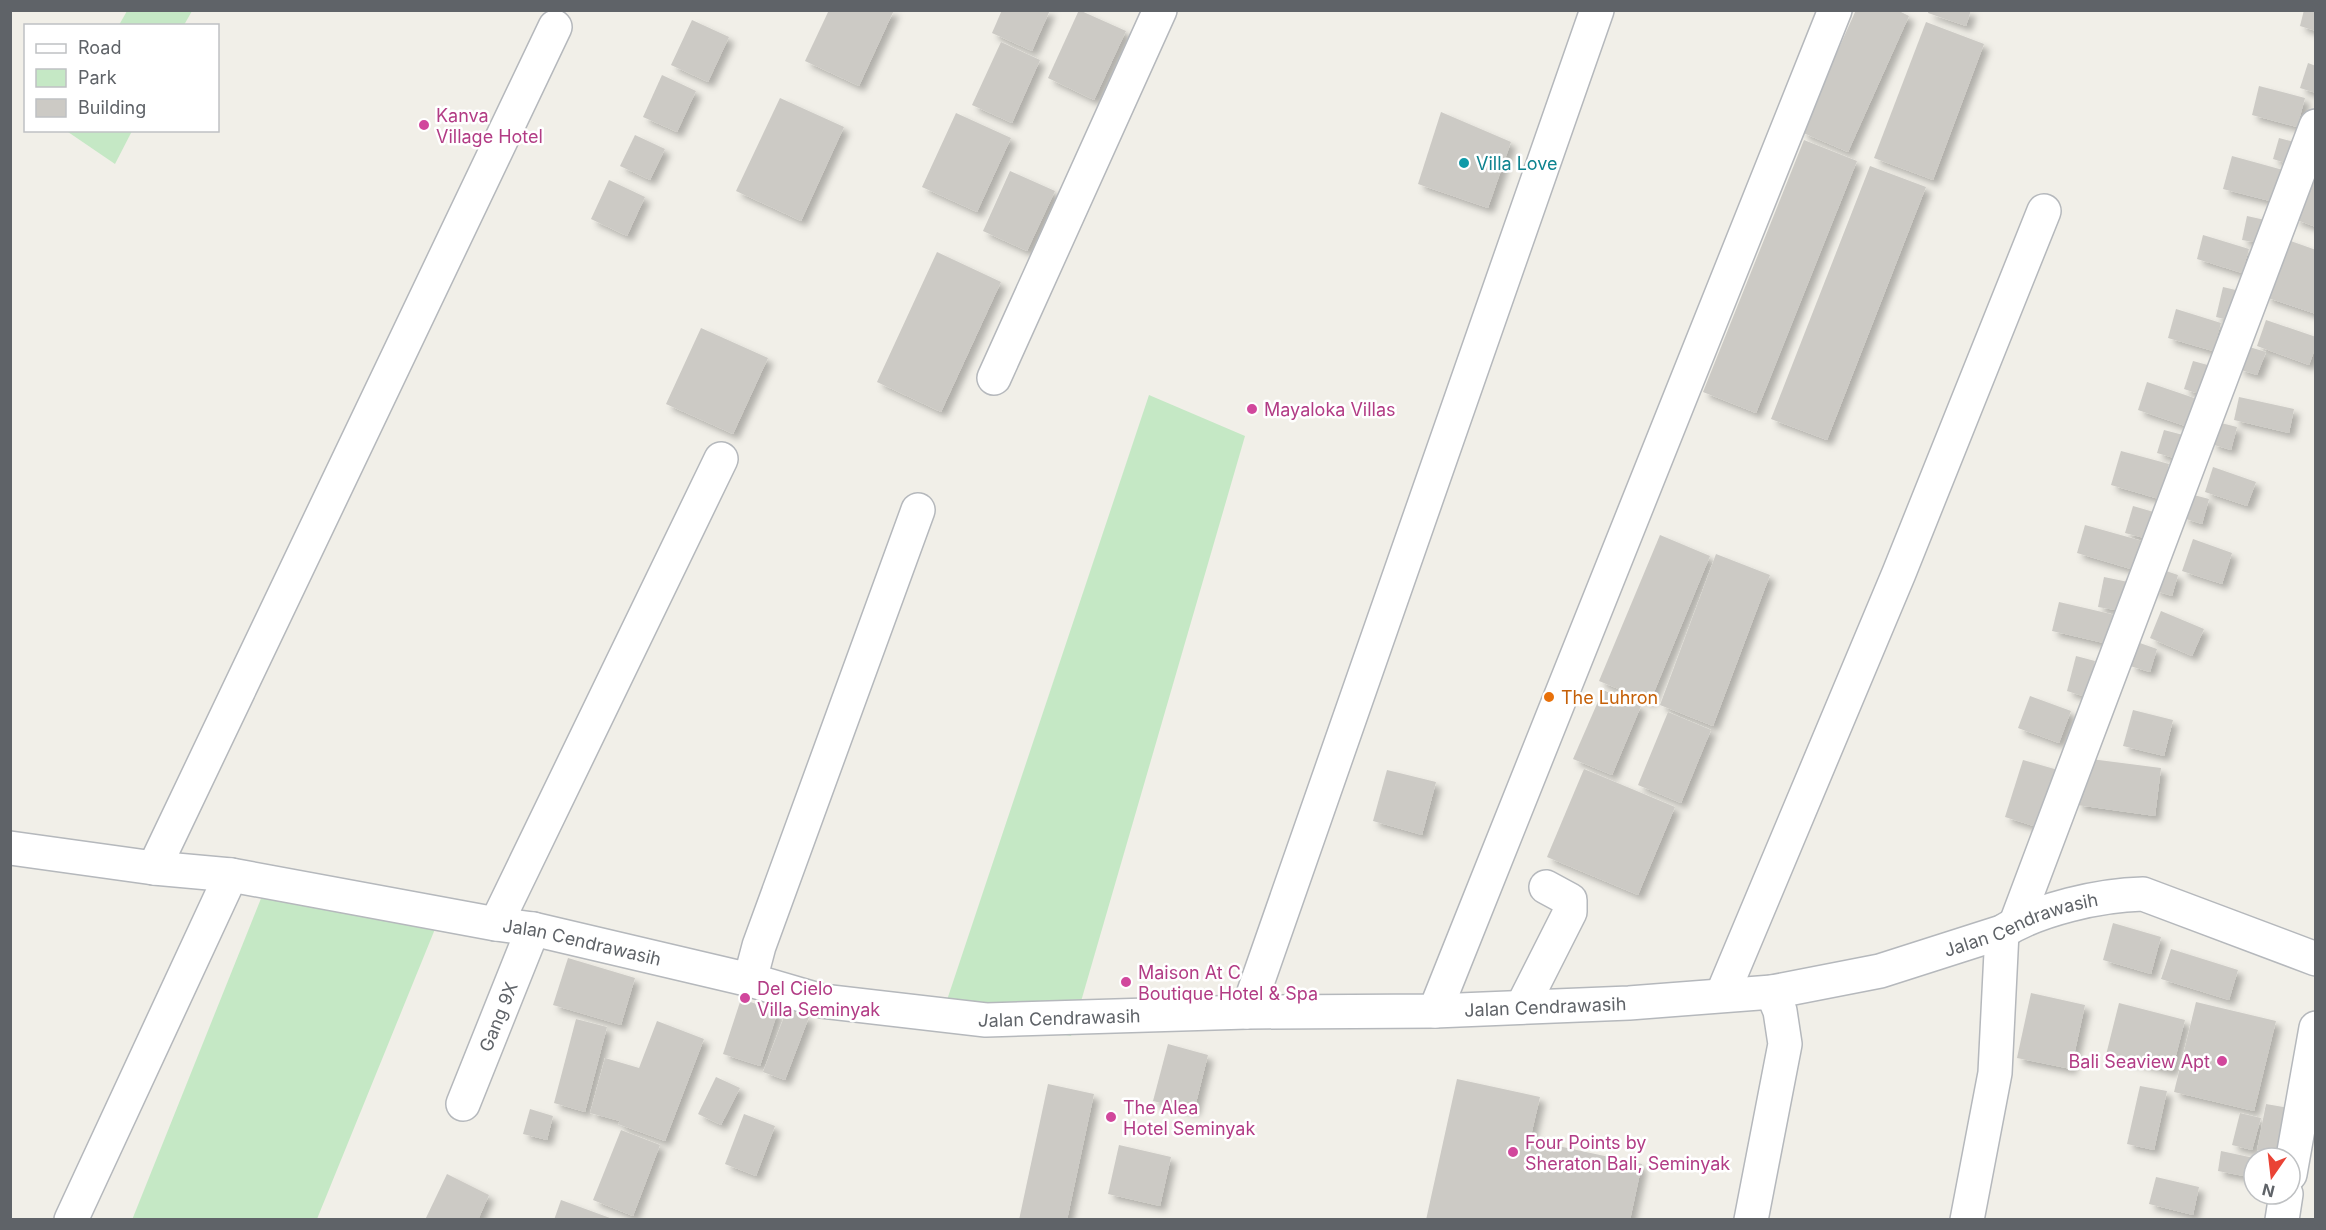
<svg xmlns="http://www.w3.org/2000/svg" width="2326" height="1230" font-family="Inter,sans-serif">
	<style>
		.green { fill: #c5e8c5 }
		.building { fill: #cccac5; filter: url(#shadow) }
		.lines { fill: none; stroke-linecap: round; stroke-linejoin: round }
		.minor-casing { stroke: #b5b8bc; stroke-width: 36 }
		.minor { stroke: #fff; stroke-width: 33 }
		.hotel-dot { fill: #d1479c; stroke: #fff; stroke-width: 2 }
		.culture-dot { fill: #0f9aa8; stroke: #fff; stroke-width: 2 }
		.food-dot { fill: #e8710a; stroke: #fff; stroke-width: 2 }
		.labels { text-anchor: middle; dominant-baseline: central; stroke-width: 5; stroke-linejoin: round; paint-order: stroke }
		.hotel-label { font-size: 18px; fill: #b23c85; stroke: #fff; text-anchor: start }
		.culture-label { font-size: 18px; fill: #0d838f; stroke: #fff; text-anchor: start }
		.food-label { font-size: 18px; fill: #c56008; stroke: #fff; text-anchor: start }
		.street-label { font-size: 18px; fill: #5f6368; stroke: #fff }
	</style>
	<defs>
		<filter id="shadow"><feDropShadow dx="5.5" dy="5.5" stdDeviation="3" flood-color="#0004"/></filter>
	</defs>
	<rect width="100%" height="100%" fill="#f1efe8"/>
	<g class="green">
		<polygon points="127,11 127,10 192,11 184,25 119,25"/>
		<polygon points="69,130 132,130 132,131 115,164 68,132"/>
		<polygon points="1149,395 1245,436 1071,1036 943,1012"/>
		<polygon points="262,896 435,929 317,1219 132,1220"/>
	</g>
	<g class="building">
		<polygon points="829,10 894,10 859,86 805,61"/>
		<polygon points="1002,10 1050,10 1032,51 992,33"/>
		<polygon points="1079,10 1126,31 1094,100 1048,78"/>
		<polygon points="1856,10 1897,10 1909,16 1848,152 1801,132"/>
		<polygon points="1929,10 1971,10 1966,26 1928,13"/>
		<polygon points="2304,10 2316,10 2316,31 2300,26"/>
		<polygon points="692,20 729,37 708,82 671,65"/>
		<polygon points="1926,22 1984,44 1933,180 1874,158"/>
		<polygon points="1001,42 1040,60 1012,123 972,105"/>
		<polygon points="2308,63 2316,66 2316,93 2300,88"/>
		<polygon points="662,75 696,91 677,132 643,117"/>
		<polygon points="2259,86 2305,98 2297,127 2252,115"/>
		<polygon points="780,98 844,127 801,221 736,191"/>
		<polygon points="1441,112 1511,142 1488,208 1418,184"/>
		<polygon points="956,113 1011,138 977,212 922,187"/>
		<polygon points="635,135 665,149 650,180 620,166"/>
		<polygon points="2279,138 2298,143 2292,165 2273,159"/>
		<polygon points="1804,140 1857,161 1756,413 1703,392"/>
		<polygon points="2232,156 2283,170 2274,202 2223,189"/>
		<polygon points="1870,166 1926,187 1827,440 1771,419"/>
		<polygon points="2316,166 2316,227 2294,219"/>
		<polygon points="1010,171 1055,191 1027,251 983,231"/>
		<polygon points="609,180 645,197 627,236 591,219"/>
		<polygon points="2247,216 2265,220 2259,243 2242,240"/>
		<polygon points="2203,235 2249,249 2242,273 2197,259"/>
		<polygon points="2285,239 2316,250 2316,314 2265,297"/>
		<polygon points="937,252 1001,282 941,412 877,382"/>
		<polygon points="2223,287 2244,292 2237,322 2216,317"/>
		<polygon points="2176,309 2221,323 2213,351 2168,338"/>
		<polygon points="2266,320 2316,337 2316,346 2309,365 2257,346"/>
		<polygon points="701,328 768,358 733,434 666,404"/>
		<polygon points="2246,346 2266,352 2257,375 2238,369"/>
		<polygon points="2193,361 2215,367 2205,396 2184,389"/>
		<polygon points="2147,382 2197,399 2188,427 2138,410"/>
		<polygon points="2239,397 2294,409 2289,433 2234,420"/>
		<polygon points="2217,422 2237,427 2231,450 2211,444"/>
		<polygon points="2164,430 2187,436 2181,460 2157,453"/>
		<polygon points="2121,451 2169,464 2159,499 2111,485"/>
		<polygon points="2213,467 2256,482 2247,506 2205,492"/>
		<polygon points="2190,494 2209,499 2202,524 2183,518"/>
		<polygon points="2133,506 2164,515 2156,541 2125,533"/>
		<polygon points="2085,525 2142,541 2134,570 2077,553"/>
		<polygon points="1660,535 1710,556 1650,702 1599,681"/>
		<polygon points="2193,539 2232,553 2222,584 2182,571"/>
		<polygon points="1716,554 1770,575 1713,726 1660,705"/>
		<polygon points="2160,569 2178,575 2172,596 2153,590"/>
		<polygon points="2104,577 2133,583 2127,612 2098,607"/>
		<polygon points="2059,602 2115,615 2108,644 2052,631"/>
		<polygon points="2161,611 2204,629 2192,656 2150,638"/>
		<polygon points="2137,642 2157,649 2150,672 2130,666"/>
		<polygon points="2076,656 2095,661 2086,697 2067,691"/>
		<polygon points="1603,690 1641,706 1612,775 1573,759"/>
		<polygon points="2030,696 2071,711 2059,743 2018,728"/>
		<polygon points="2133,710 2173,720 2164,756 2123,746"/>
		<polygon points="1668,712 1711,730 1681,803 1638,785"/>
		<polygon points="2083,758 2161,768 2155,816 2077,805"/>
		<polygon points="2023,760 2058,770 2040,828 2005,817"/>
		<polygon points="1584,769 1675,807 1638,895 1547,857"/>
		<polygon points="1387,770 1436,782 1422,835 1373,821"/>
		<polygon points="2113,923 2161,937 2151,974 2103,960"/>
		<polygon points="2171,949 2238,970 2229,1000 2161,979"/>
		<polygon points="568,958 635,978 621,1025 553,1005"/>
		<polygon points="2031,993 2085,1005 2071,1069 2017,1058"/>
		<polygon points="741,999 778,1011 760,1066 723,1054"/>
		<polygon points="2196,1002 2276,1021 2254,1111 2174,1092"/>
		<polygon points="2119,1003 2185,1020 2172,1071 2106,1055"/>
		<polygon points="787,1009 809,1017 785,1080 763,1072"/>
		<polygon points="576,1019 607,1027 585,1112 554,1103"/>
		<polygon points="657,1021 704,1039 665,1141 618,1124 620,1121 590,1113 605,1058 639,1068"/>
		<polygon points="1168,1044 1208,1055 1194,1111 1153,1101"/>
		<polygon points="716,1077 740,1088 721,1125 698,1114"/>
		<polygon points="1457,1079 1540,1097 1530,1140 1642,1164 1630,1220 1426,1220"/>
		<polygon points="1048,1084 1094,1094 1067,1220 1019,1220"/>
		<polygon points="2140,1086 2167,1091 2154,1150 2127,1144"/>
		<polygon points="2266,1104 2289,1108 2280,1154 2257,1150"/>
		<polygon points="530,1109 553,1116 547,1140 523,1134"/>
		<polygon points="2240,1113 2261,1118 2252,1150 2232,1145"/>
		<polygon points="744,1114 775,1126 756,1176 725,1164"/>
		<polygon points="621,1130 660,1145 633,1216 593,1200"/>
		<polygon points="1119,1145 1171,1157 1160,1206 1108,1194"/>
		<polygon points="2221,1151 2254,1158 2254,1178 2218,1171"/>
		<polygon points="447,1174 489,1195 478,1220 425,1220"/>
		<polygon points="2156,1177 2199,1187 2193,1215 2149,1204"/>
		<polygon points="561,1200 610,1218 609,1220 554,1220"/>
	</g>
	<g class="lines">
		<g class="minor-casing">
			<g id="minor">
				<polyline points="994,378 1160,10"/>
				<path id="s1" d="M10,848L154,868L231,875L496,924L533,929L750,980L822,1001L986,1020L1247,1012L1435,1011L1629,1003L1772,992L1880,971L2002,932C2038,909 2100,895 2143,894L2316,959"/>
				<polyline points="154,868 555,27"/>
				<polyline points="2016,923 2316,126"/>
				<polyline points="496,924 721,459"/>
				<polyline points="750,980 759,946 918,510"/>
				<polyline points="1722,995 1899,573 2044,211"/>
				<polyline points="1522,1007 1570,912 1570,900 1546,887"/>
				<polyline points="1435,1011 1835,10"/>
				<polyline points="1247,1012 1597,10"/>
				<path id="s2" d="M463,1104L533,929"/>
				<polyline points="2290,1174 2316,1028"/>
				<polyline points="71,1220 231,875"/>
				<polyline points="1751,1220 1785,1044 1780,1011 1772,992"/>
				<polyline points="1967,1220 1995,1073 2002,932"/>
				<polyline points="2282,1220 2286,1194"/>
			</g>
		</g>
		<use href="#minor" class="minor"/>
	</g>
	<g class="hotel-dot">
		<circle cx="424" cy="125" r="6"/>
		<circle cx="1252" cy="409" r="6"/>
		<circle cx="1126" cy="982" r="6"/>
		<circle cx="745" cy="998" r="6"/>
		<circle cx="2222" cy="1061" r="6"/>
		<circle cx="1111" cy="1117" r="6"/>
		<circle cx="1513" cy="1152" r="6"/>
	</g>
	<circle class="culture-dot" cx="1464" cy="163" r="6"/>
	<circle class="food-dot" cx="1549" cy="697" r="6"/>
	<g class="labels">
		<g class="hotel-label">
			<text x="436" y="115">Kanva<tspan x="436" dy="21">Village Hotel</tspan></text>
			<text x="1264" y="409">Mayaloka Villas</text>
			<text x="1138" y="972">Maison At C<tspan x="1138" dy="21">Boutique Hotel &amp; Spa</tspan></text>
			<text x="757" y="988">Del Cielo<tspan x="757" dy="21">Villa Seminyak</tspan></text>
			<text x="2210" y="1061" text-anchor="end">Bali Seaview Apt</text>
			<text x="1123" y="1107">The Alea<tspan x="1123" dy="21">Hotel Seminyak</tspan></text>
			<text x="1525" y="1142">Four Points by<tspan x="1525" dy="21">Sheraton Bali, Seminyak</tspan></text>
		</g>
		<g class="culture-label">
			<text x="1476" y="163">Villa Love</text>
		</g>
		<g class="food-label">
			<text x="1561" y="697">The Luhron</text>
		</g>
		<g class="street-label">
			<text stroke="none"><textPath href="#s1" startOffset="2038">Jalan Cendrawasih</textPath></text>
			<text stroke="none"><textPath href="#s1" startOffset="580">Jalan Cendrawasih</textPath></text>
			<text stroke="none"><textPath href="#s1" startOffset="1552">Jalan Cendrawasih</textPath></text>
			<text stroke="none"><textPath href="#s2" startOffset="94">Gang 9X</textPath></text>
			<text stroke="none"><textPath href="#s1" startOffset="1066">Jalan Cendrawasih</textPath></text>
		</g>
	</g>
	<rect width="2326" height="1230" fill="none" stroke="#5f6368" stroke-width="24"/>
	<rect x="24" y="24" width="195" height="108" fill="#ffffff" stroke="#bfc1c3" stroke-width="1.5"/>
	<rect x="36" y="44" width="30" height="9" fill="#ffffff" stroke="#bfc1c3" stroke-width="1.5"/>
	<text x="78" y="54" font-size="18" fill="#5f6368">Road</text>
	<rect x="36" y="69" width="30" height="18" fill="#c5e8c5" stroke="#bfc1c3" stroke-width="1.5"/>
	<text x="78" y="84" font-size="18" fill="#5f6368">Park</text>
	<rect x="36" y="99" width="30" height="18" fill="#cccac5" stroke="#bfc1c3" stroke-width="1.5"/>
	<text x="78" y="114" font-size="18" fill="#5f6368">Building</text>
	<g transform="translate(2272 1176) rotate(194)"><circle r="28" fill="#ffffff" stroke="#bfc1c3" stroke-width="1.5"/>
	<path d="M0-4.5L10 22L0 15L-10 22Z" fill="#ea4335"/>
	<text y="-9" font-size="16" font-weight="bold" text-anchor="middle" fill="#5f6368">N</text>
	</g>
</svg>
